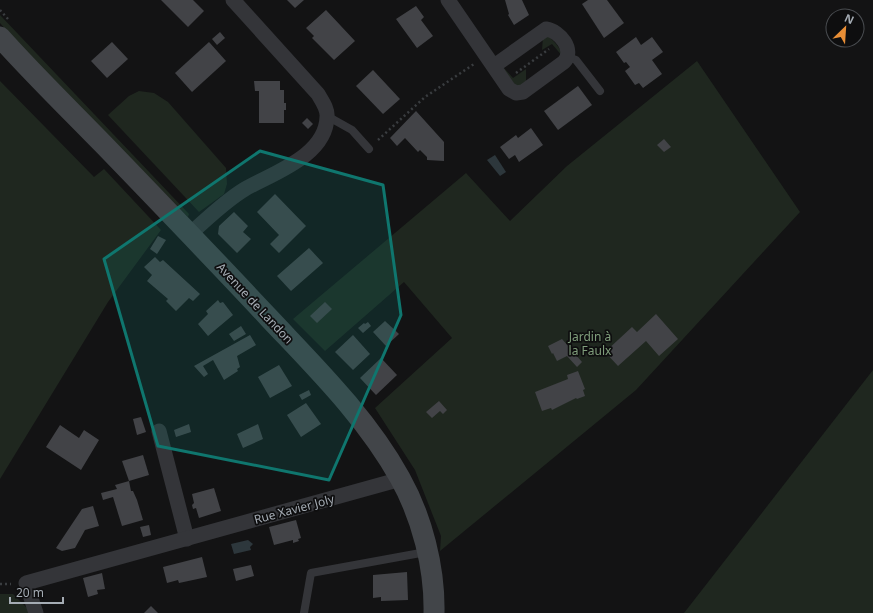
<svg xmlns="http://www.w3.org/2000/svg" width="873" height="613" font-family="'Noto Sans',sans-serif">
	<style>
		.green { fill: #1f271f }
		.water { fill: #2d373c }
		.building { fill: #424347 }
		.lines { fill: none; stroke-linecap: round; stroke-linejoin: round }
		.path { stroke: #3a3d40; stroke-width: 2.5; stroke-dasharray: 2 3; stroke-linecap: butt }
		.lane { stroke: #343539; stroke-width: 8 }
		.street { stroke: #343539; stroke-width: 15 }
		.secondary { stroke: #424549; stroke-width: 21 }
		.marked { fill: #0f766e; fill-opacity: 0.2; stroke: #0f766e; stroke-width: 3; stroke-linejoin: round }
		.labels { text-anchor: middle; dominant-baseline: central; stroke-width: 3.5; stroke-linejoin: round; paint-order: stroke }
		.street-label { font-size: 12px; fill: #a5acb4; stroke: #0e0e0f }
		.park-label { font-size: 12px; fill: #809e7c; stroke: #0e0e0f }
	</style>
	<rect width="100%" height="100%" fill="#131314"/>
	<g class="green">
		<polygon points="0,15 189,214 188,217 21,47 0,23"/>
		<path d="M543,37H549C556,43 561,49 563,57L552,44L542,50Z"/>
		<polygon points="697,61 800,212 636,390 440,551 441,536 415,470 375,408 452,338 404,282 325,351 293,319 466,173 510,221 567,166"/>
		<polygon points="503,67 513,78 526,69 526,83 518,88 504,73"/>
		<polygon points="0,81 94,177 104,169 161,230 108,302 0,479"/>
		<polygon points="139,91 154,93 168,102 226,168 227,184 224,194 199,212 108,115 129,96"/>
		<polygon points="873,370 873,613 684,613"/>
		<polygon points="0,594 13,594 28,609 29,613 0,613"/>
	</g>
	<g class="water">
		<polygon points="495,155 506,172 500,176 487,160"/>
		<polygon points="248,540 253,544 250,547 251,550 234,554 231,544"/>
	</g>
	<g class="building">
		<polygon points="161,0 193,0 204,11 188,27"/>
		<polygon points="287,0 304,0 295,8"/>
		<polygon points="505,0 522,0 529,15 514,25 508,15 509,14"/>
		<polygon points="588,0 607,0 624,23 604,38 582,4"/>
		<polygon points="416,6 424,17 421,20 433,36 417,48 396,19"/>
		<polygon points="326,10 355,41 334,60 312,38 314,36 306,28"/>
		<polygon points="220,32 225,38 217,45 212,39"/>
		<polygon points="636,37 641,45 652,37 663,52 652,60 662,74 643,88 639,83 635,85 625,71 630,67 626,62 624,63 616,52"/>
		<polygon points="112,42 128,59 107,78 91,61"/>
		<polygon points="209,42 226,61 192,92 175,73"/>
		<polygon points="373,70 400,99 383,114 356,86"/>
		<polygon points="254,81 280,81 280,90 284,90 284,103 286,103 286,110 284,110 284,123 259,123 259,91 255,91"/>
		<polygon points="578,86 592,105 558,130 544,111"/>
		<polygon points="416,111 444,142 444,161 427,160 427,157 420,150 418,152 405,138 397,146 390,138"/>
		<polygon points="307,118 313,124 308,129 302,123"/>
		<polygon points="531,128 543,145 519,162 515,155 509,159 500,147 516,135 518,138"/>
		<polygon points="664,139 671,147 664,152 657,145"/>
		<polygon points="275,194 306,226 279,253 270,244 279,235 257,212"/>
		<polygon points="234,212 248,226 243,232 251,239 237,253 218,234 219,226"/>
		<polygon points="158,236 166,240 157,254 150,249"/>
		<polygon points="309,248 323,263 291,291 277,276"/>
		<polygon points="155,257 160,262 163,260 200,294 193,301 189,298 176,311 166,301 168,299 147,281 152,275 144,267"/>
		<polygon points="218,300 220,303 223,302 233,315 208,336 198,324 208,314 206,311"/>
		<polygon points="325,302 332,309 317,323 310,316"/>
		<polygon points="656,314 678,339 659,356 646,341 618,366 605,352 632,327 637,332"/>
		<polygon points="385,321 399,334 386,346 373,332"/>
		<polygon points="368,322 371,326 363,333 358,328 364,323 365,324"/>
		<polygon points="241,326 246,334 234,341 229,334"/>
		<polygon points="250,335 256,345 237,356 240,367 237,369 238,371 224,380 213,360 203,366 208,374 204,377 194,366"/>
		<polygon points="353,335 370,354 353,370 335,352"/>
		<polygon points="562,339 582,362 577,367 567,356 557,361 553,353 552,354 548,346"/>
		<polygon points="381,358 397,375 376,395 360,378"/>
		<polygon points="279,365 292,386 270,398 258,377"/>
		<polygon points="578,371 585,389 583,390 585,396 577,399 576,398 552,410 551,408 542,411 535,392 568,379 567,375"/>
		<polygon points="309,390 311,395 302,400 299,395"/>
		<polygon points="439,401 447,410 443,414 440,411 432,418 426,412"/>
		<polygon points="306,403 321,424 301,437 287,415"/>
		<polygon points="141,417 146,432 137,435 133,419"/>
		<polygon points="189,424 191,432 176,437 174,430"/>
		<polygon points="258,424 263,439 243,448 237,434"/>
		<polygon points="60,425 79,438 84,430 99,440 81,470 46,447"/>
		<polygon points="143,455 149,475 129,481 122,461"/>
		<polygon points="129,481 131,491 133,491 137,500 143,520 122,526 113,497 103,500 101,493 117,489 115,485"/>
		<polygon points="214,488 221,511 199,518 196,508 193,509 192,505 194,503 192,494"/>
		<polygon points="93,506 99,526 85,530 75,548 62,551 56,548 82,509"/>
		<polygon points="296,520 301,538 298,539 299,541 293,543 293,540 274,545 269,527"/>
		<polygon points="149,525 151,535 143,537 140,527"/>
		<polygon points="202,557 207,577 179,583 178,580 167,583 163,567"/>
		<polygon points="251,565 254,576 236,581 233,569"/>
		<polygon points="407,572 408,600 381,601 381,597 373,598 373,575"/>
		<polygon points="102,573 105,589 97,590 98,594 88,597 83,578"/>
		<polygon points="151,606 158,613 144,613"/>
	</g>
	<g class="lines">
		<g class="path">
			<polyline points="0,10 8,19"/>
			<polyline points="516,73 549,49"/>
			<polyline points="378,140 425,97 474,64"/>
			<polyline points="0,584 11,584"/>
		</g>
		<g class="lane">
			<polyline points="568,57 576,60 600,91"/>
			<polyline points="327,116 352,130 369,149"/>
			<polyline points="304,613 311,573 426,552"/>
		</g>
		<g class="street">
			<path d="M448,0L509,89L516,93L523,92L564,62C575,50 560,31 546,29L494,66"/>
			<path d="M190,234C208,218 225,201 245,189C273,173 326,156 327,117C328,109 322,101 318,94L233,0"/>
			<polyline points="159,431 187,539"/>
			<polyline points="36,613 26,583 401,479"/>
		</g>
		<path class="secondary" d="M0,37C33,74 70,110 105,146C160,203 215,260 269,318C316,368 366,417 400,478C422,517 435,568 434,613"/>
	</g>
	<path class="marked" d="M260,151L383,185L401,315L329,480L158,446L104,259Z"/>
	<g class="labels">
		<g class="street-label">
			<text transform="translate(255 303) rotate(47)">Avenue de Landon</text>
			<text transform="translate(294 509) rotate(-15)">Rue Xavier Joly</text>
		</g>
		<g class="park-label">
			<text x="590" y="336">Jardin à<tspan x="590" dy="14">la Faulx</tspan></text>
		</g>
	</g>
	<g transform="translate(845 28) rotate(25)"><circle r="19" fill="#0e0e0f" stroke="#4a4d51"/>
	<path d="M0-3L7 15L0 10L-7 15Z" fill="#e88e36"/>
	<text y="-6" font-size="11" font-weight="bold" text-anchor="middle" fill="#a5acb4">N</text>
	</g>
	<path d="M10 597v6h53v-6" fill="none" stroke="#a5acb4" stroke-width="2"/>
	<text x="16" y="597" font-size="12" fill="#a5acb4" stroke="#0e0e0f" stroke-width="3" paint-order="stroke">20 m</text>
</svg>
